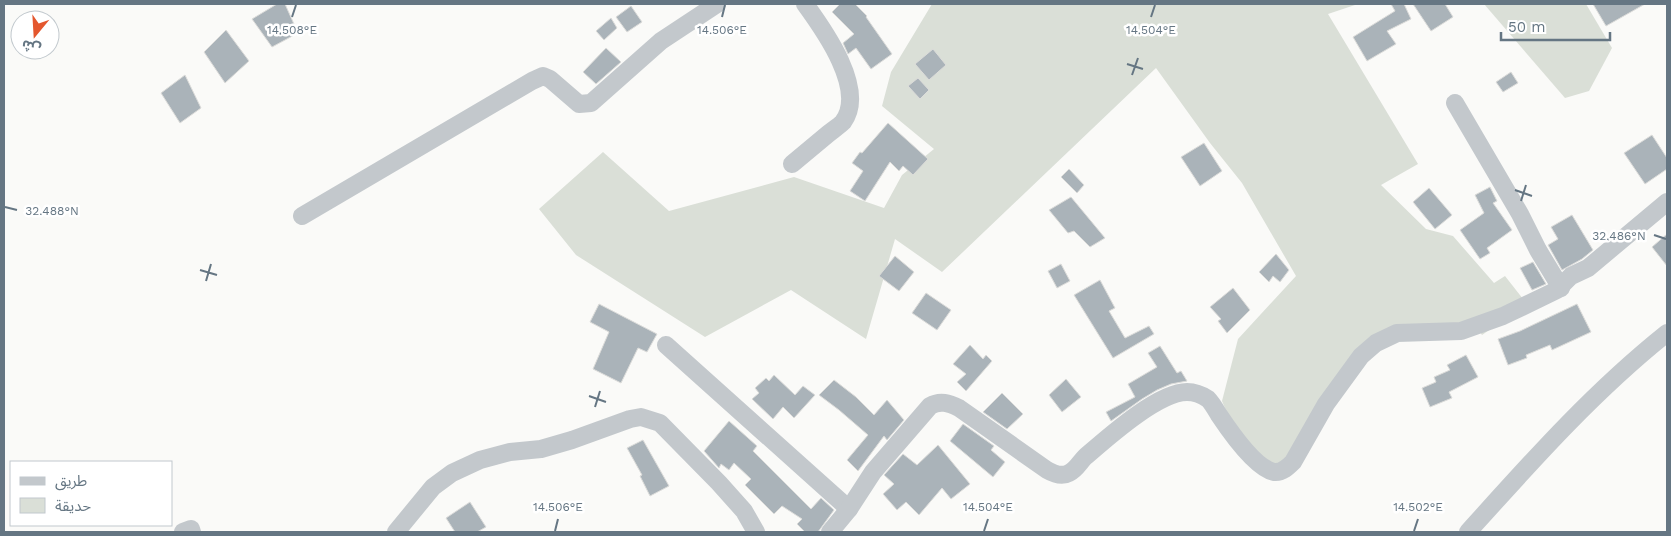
<svg xmlns="http://www.w3.org/2000/svg" width="1671" height="536" font-family="'Work Sans','Noto Sans Arabic',sans-serif">
	<style>
		.green { fill: #dadfd7 }
		.building { fill: #aab3b9; stroke: #dcdcda }
		.lines { fill: none; stroke-linecap: round; stroke-linejoin: round }
		.minor { stroke: #c3c8cc; stroke-width: 18 }
		.ticks { fill: none; stroke: #657683; stroke-width: 2 }
		.ticks-label { font-size: 12px; text-anchor: middle; fill: #657683; stroke: #fff; stroke-width: 5; stroke-linejoin: round; paint-order: stroke }
	</style>
	<rect width="100%" height="100%" fill="#fafaf8"/>
	<g class="green">
		<polygon points="932,4 1358,4 1328,14 1418,164 1381,185 1426,229 1453,236 1494,283 1505,276 1527,304 1482,335 1476,326 1417,333 1361,356 1286,469 1256,460 1239,441 1222,401 1238,339 1296,276 1242,183 1210,143 1156,68 942,272 895,239 866,339 791,290 705,337 576,255 539,209 603,152 669,211 794,177 884,208 902,175 934,149 882,106 891,72"/>
		<polygon points="1484,4 1586,4 1612,48 1589,91 1565,98"/>
	</g>
	<g class="building">
		<polygon points="277,4 285,4 298,33 272,47 252,19"/>
		<polygon points="840,4 855,4 867,16 866,17 892,54 871,69 856,48 848,54 843,43 854,34 832,12"/>
		<polygon points="1391,4 1404,4 1411,19 1387,31 1396,44 1367,61 1353,37 1395,11"/>
		<polygon points="1413,4 1445,4 1453,17 1431,31"/>
		<polygon points="1593,4 1645,4 1606,26"/>
		<polygon points="631,6 642,22 627,32 616,17"/>
		<polygon points="611,18 617,28 604,40 596,31"/>
		<polygon points="226,30 249,61 225,83 204,52"/>
		<polygon points="606,48 621,62 596,84 583,72"/>
		<polygon points="933,49 946,65 929,80 915,64"/>
		<polygon points="1511,72 1518,83 1503,92 1496,82"/>
		<polygon points="185,75 201,108 180,123 161,93"/>
		<polygon points="918,78 929,90 920,99 908,86"/>
		<polygon points="888,123 928,159 913,175 903,166 899,171 890,162 865,201 850,191 863,171 852,163 860,152 862,153"/>
		<polygon points="1652,135 1667,158 1667,169 1645,184 1624,153"/>
		<polygon points="1204,143 1222,171 1200,186 1181,157"/>
		<polygon points="1069,169 1084,185 1077,193 1061,177"/>
		<polygon points="1490,187 1497,201 1493,203 1512,230 1487,248 1490,253 1480,259 1460,230 1484,213 1475,195"/>
		<polygon points="1429,188 1452,215 1435,229 1413,202"/>
		<polygon points="1071,197 1105,238 1090,247 1074,231 1068,233 1049,210"/>
		<polygon points="1572,215 1593,250 1582,259 1562,270 1548,245 1558,239 1551,227"/>
		<polygon points="1667,234 1667,266 1652,247"/>
		<polygon points="1276,254 1289,270 1280,282 1273,276 1269,282 1259,272"/>
		<polygon points="895,256 914,272 899,291 879,276"/>
		<polygon points="1533,262 1546,284 1532,290 1520,268"/>
		<polygon points="1061,264 1070,281 1057,288 1048,271"/>
		<polygon points="1100,280 1115,308 1109,311 1125,338 1149,326 1154,334 1113,358 1074,295"/>
		<polygon points="1233,288 1250,310 1227,333 1218,321 1221,319 1210,307"/>
		<polygon points="926,293 951,310 937,330 912,313"/>
		<polygon points="599,304 657,334 647,352 638,348 621,383 593,369 609,332 590,322"/>
		<polygon points="1577,304 1591,332 1552,350 1550,345 1526,355 1527,358 1508,365 1498,339 1520,331"/>
		<polygon points="970,345 983,359 986,355 992,361 966,391 957,382 966,374 953,364"/>
		<polygon points="1160,346 1177,373 1181,371 1187,381 1171,384 1157,390 1142,399 1111,421 1106,412 1135,397 1128,384 1157,367 1148,353"/>
		<polygon points="1466,355 1478,377 1449,392 1452,398 1430,407 1422,388 1436,382 1434,377 1450,370 1447,365"/>
		<polygon points="774,375 795,395 803,386 815,395 794,418 783,407 773,419 752,399 759,393 755,388 766,378 769,381"/>
		<polygon points="1066,379 1081,397 1062,412 1049,395"/>
		<polygon points="834,380 856,397 874,415 887,400 904,420 887,440 884,436 858,471 847,460 868,435 839,410 819,395"/>
		<polygon points="1002,393 1023,414 1007,429 983,412"/>
		<polygon points="729,421 757,446 753,451 811,509 821,498 834,510 818,532 805,532 797,524 802,519 782,506 774,514 745,485 751,479 734,463 729,470 721,464 719,468 704,451"/>
		<polygon points="963,424 994,446 991,450 1005,462 993,477 950,441"/>
		<polygon points="643,440 669,486 650,496 640,476 642,475 627,448"/>
		<polygon points="938,445 970,484 951,499 942,488 919,515 906,502 897,510 883,494 894,484 884,475 903,454 917,465"/>
		<polygon points="470,502 486,527 477,532 455,532 446,518"/>
	</g>
	<g class="lines">
		<g class="minor">
			<polyline points="1455,103 1520,214 1538,250 1561,288"/>
			<path d="M792,164C804,154 816,144 828,134C833,130 839,126 843,122C867,90 824,30 805,4"/>
			<polyline points="302,216 532,81 543,76 550,79 579,104 591,103 661,41 717,4"/>
			<polyline points="666,345 849,509"/>
			<polyline points="183,532 191,529 192,532"/>
			<polyline points="396,532 433,487 452,473 480,460 510,452 541,449 572,440 630,419 641,417 660,423 719,483 744,511 756,532"/>
			<path d="M830,532L849,509L873,472L930,406C940,400 949,403 959,408L1047,470C1054,474 1062,477 1069,473C1076,470 1080,462 1085,457C1107,438 1158,392 1187,392C1193,392 1202,395 1208,399C1212,403 1216,410 1219,415C1229,430 1255,468 1274,472C1282,473 1288,467 1293,462L1326,404L1361,356L1376,343L1397,333L1461,331L1503,316L1557,290L1571,276L1588,268L1667,202"/>
			<path d="M1468,532C1531,462 1593,392 1667,333"/>
		</g>
	</g>
	<path class="ticks" d="M292,17L296,5M722,17L725,5M1151,17L1155,5M1127,64L1143,69M1132,75L1138,58M1515,190L1532,196M1521,201L1526,185M5,207L17,210M1654,235L1666,239M200,270L217,275M206,281L211,264M589,396L606,402M595,407L600,391M555,531L558,519M984,531L988,519M1414,531L1418,519"/>
	<g class="ticks-label">
		<text x="292" y="34">14.508°E</text>
		<text x="722" y="34">14.506°E</text>
		<text x="1151" y="34">14.504°E</text>
		<text x="52" y="215">32.488°N</text>
		<text x="1619" y="240">32.486°N</text>
		<text x="558" y="511">14.506°E</text>
		<text x="988" y="511">14.504°E</text>
		<text x="1418" y="511">14.502°E</text>
	</g>
	<rect width="1671" height="536" fill="none" stroke="#657683" stroke-width="10"/>
	<rect x="10" y="461" width="162" height="65" fill="#ffffff" stroke="#c1c8cd"/>
	<rect x="20" y="477" width="25" height="8" fill="#c3c8cc" stroke="#c1c8cd"/>
	<text x="55" y="486" font-size="15" fill="#657683">طريق</text>
	<rect x="20" y="498" width="25" height="15" fill="#dadfd7" stroke="#c1c8cd"/>
	<text x="55" y="511" font-size="15" fill="#657683">حديقة</text>
	<g transform="translate(35 35) rotate(198)"><circle r="24" fill="#ffffff" stroke="#c1c8cd"/>
	<path d="M0-4L9 19L0 12L-9 19Z" fill="#e4572e"/>
	<text y="-8" font-size="14" font-weight="bold" text-anchor="middle" fill="#657683">ش</text>
	</g>
	<path d="M1501 32v8h109v-8" fill="none" stroke="#657683" stroke-width="2.5"/>
	<text x="1508" y="32" font-size="15" fill="#657683" stroke="#ffffff" stroke-width="4" paint-order="stroke">50 m</text>
</svg>
